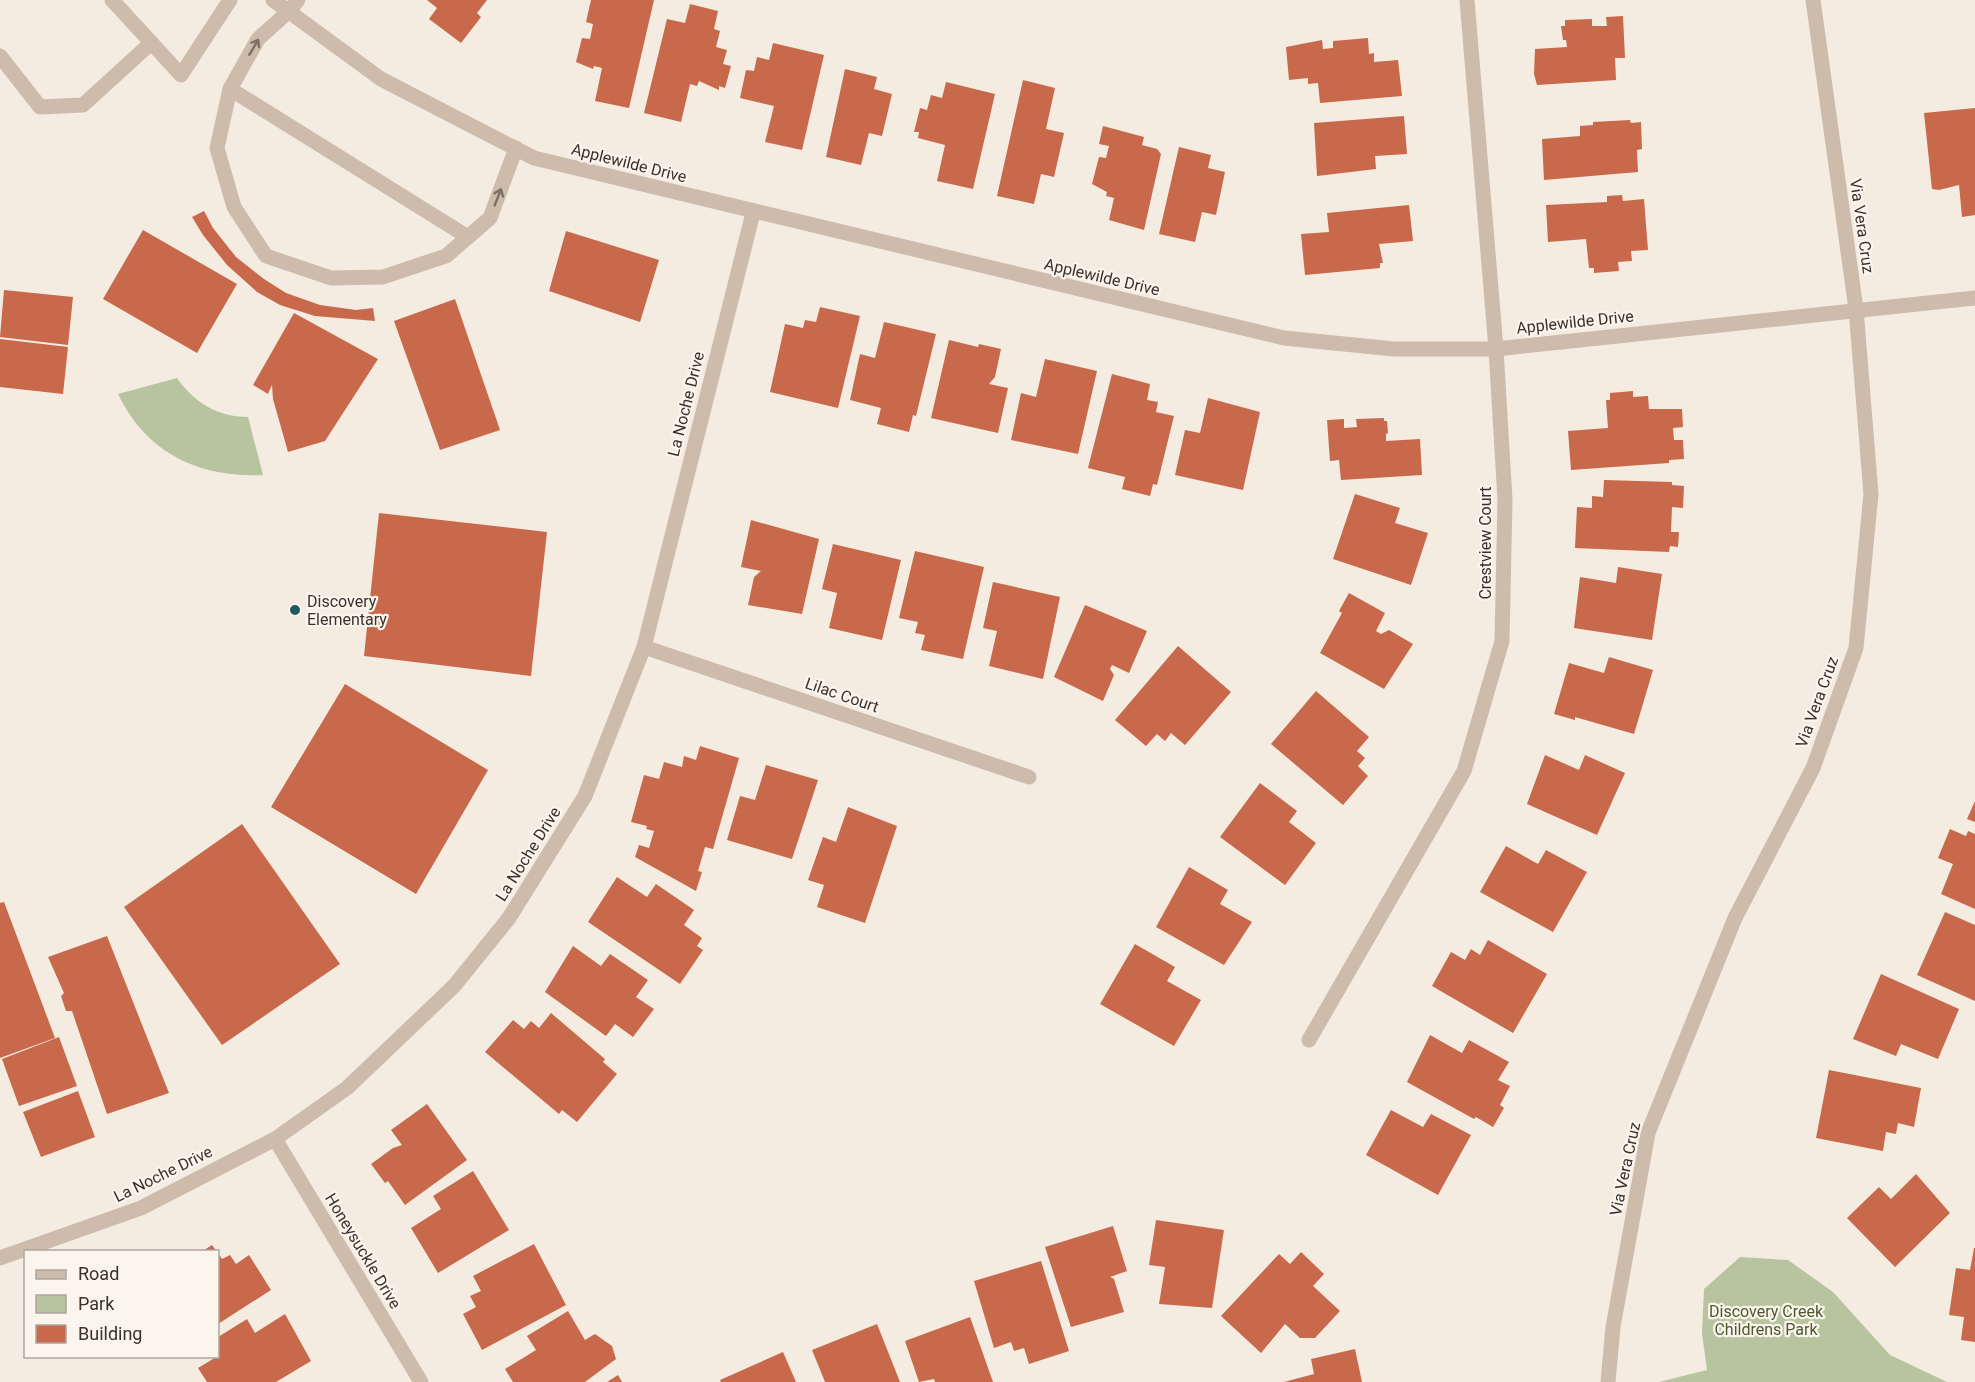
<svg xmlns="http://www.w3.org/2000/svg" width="1975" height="1382" font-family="Roboto,sans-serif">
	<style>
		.green { fill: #b8c4a0 }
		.building { fill: #c8694b }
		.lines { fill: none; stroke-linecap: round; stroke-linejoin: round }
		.service { stroke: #cdbbac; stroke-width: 15 }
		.minor { stroke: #cdbbac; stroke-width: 15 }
		.tertiary { stroke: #cdbbac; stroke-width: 15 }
		.oneway { stroke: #7d6f65 }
		.poi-dot { fill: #1f5a5e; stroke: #fbf5ee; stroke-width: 2 }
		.labels { text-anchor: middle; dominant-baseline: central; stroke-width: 4.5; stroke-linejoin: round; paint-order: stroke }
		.street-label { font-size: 16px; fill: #3b302b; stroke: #fbf5ee }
		.poi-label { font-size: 16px; fill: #3b302b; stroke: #fbf5ee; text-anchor: start }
		.park-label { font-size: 16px; fill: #4a5a2e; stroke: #fbf5ee }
	</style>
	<rect width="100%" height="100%" fill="#f4ebe1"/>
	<g class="green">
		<path d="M177,378C194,402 217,417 248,417L263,475C199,478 146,453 118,394Z"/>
		<polygon points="1740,1257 1788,1260 1833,1292 1890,1355 1947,1382 1659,1382 1707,1370 1702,1333 1704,1289"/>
	</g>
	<g class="building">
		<polygon points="427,0 487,0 477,13 481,17 461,43 429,19 437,8"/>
		<polygon points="591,0 654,0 629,108 595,101 602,68 594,66 593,69 576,62 582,38 590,39 593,24 586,22"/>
		<polygon points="690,4 718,11 714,29 720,31 716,47 727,50 723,64 731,66 725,88 719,86 719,90 699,81 697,86 690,84 681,122 644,113 667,19 685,23"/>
		<polygon points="1623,16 1625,58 1615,58 1616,80 1537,85 1534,74 1535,49 1567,47 1566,40 1563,40 1561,26 1565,26 1565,20 1592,19 1592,26 1607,26 1606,17"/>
		<polygon points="1368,38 1369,54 1374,53 1374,62 1398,60 1402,96 1320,103 1318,83 1308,84 1308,78 1289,80 1286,47 1322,40 1323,49 1333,48 1333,41"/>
		<polygon points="773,43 824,55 802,150 765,142 774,106 740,98 746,70 754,71 757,57 769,60"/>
		<polygon points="845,69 877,77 874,89 892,94 882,136 869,133 861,165 826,157"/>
		<polygon points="1023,80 1055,88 1046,129 1064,133 1054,177 1041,174 1034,204 997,196"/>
		<polygon points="946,82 995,94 973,189 937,181 945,145 918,138 919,132 914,132 920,108 927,110 931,95 942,98"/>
		<polygon points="1975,108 1975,215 1962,217 1959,185 1939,190 1932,189 1924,113"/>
		<polygon points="1404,116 1407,154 1375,156 1376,169 1317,176 1314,123"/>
		<polygon points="1630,120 1631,123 1641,122 1642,149 1637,150 1638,172 1544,180 1542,139 1580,136 1580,126 1593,125 1593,122"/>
		<polygon points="1103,126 1144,137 1142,145 1157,149 1161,154 1144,230 1109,220 1114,198 1106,196 1107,192 1092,184 1099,157 1106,158 1109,146 1099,144"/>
		<polygon points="1179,147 1211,155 1208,168 1225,172 1216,215 1202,212 1195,242 1159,234"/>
		<polygon points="1622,195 1623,201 1644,199 1648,250 1631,251 1632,261 1618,262 1619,271 1594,273 1594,268 1589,268 1586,239 1548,242 1546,205 1607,202 1607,196"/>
		<polygon points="1409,205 1413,241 1379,244 1383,263 1380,263 1380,268 1305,275 1301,234 1329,232 1327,213"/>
		<polygon points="204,211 213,228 236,257 264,279 286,293 320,305 356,310 373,308 375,321 315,316 280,305 257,292 227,265 203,235 192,217"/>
		<polygon points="143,230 237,284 197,353 103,299"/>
		<polygon points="566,231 659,260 640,322 549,291"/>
		<polygon points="4,290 73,297 68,345 0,337"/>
		<polygon points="455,299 500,430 440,450 394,321"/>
		<polygon points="820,307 860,316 838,408 770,392 785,324 803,328 805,320 816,322"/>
		<polygon points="294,313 378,359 325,441 288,452 273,399 272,385 268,394 253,385"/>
		<polygon points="884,322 936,334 916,416 913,415 909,432 877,424 881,408 850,400 860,354 875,358"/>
		<polygon points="0,339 68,347 63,394 0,387"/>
		<polygon points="949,340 978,347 979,344 1001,349 995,377 989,384 1008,388 998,433 931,418"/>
		<polygon points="1045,359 1097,371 1078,454 1011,440 1021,393 1036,397"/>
		<polygon points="1112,374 1150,384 1147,400 1158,402 1156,412 1174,416 1157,485 1153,484 1150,496 1122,489 1125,477 1088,468"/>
		<polygon points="1633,391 1633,397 1648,396 1649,409 1682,409 1683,427 1673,428 1674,440 1683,440 1684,459 1669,460 1669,463 1571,470 1568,431 1608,428 1606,400 1610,400 1610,393"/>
		<polygon points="1208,398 1260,412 1243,490 1175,475 1185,430 1200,433"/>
		<polygon points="1384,418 1384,421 1387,421 1388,433 1386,434 1386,441 1420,439 1422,475 1341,480 1339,460 1330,461 1327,420 1344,419 1344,428 1357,427 1356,419"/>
		<polygon points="1604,480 1672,482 1672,485 1684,486 1683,508 1672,507 1671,532 1679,532 1678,547 1670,546 1669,552 1575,548 1577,507 1592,508 1592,496 1603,497"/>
		<polygon points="1355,494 1400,508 1395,523 1428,533 1411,585 1333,559"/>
		<polygon points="379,513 547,532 531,676 364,656"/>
		<polygon points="751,520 819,539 802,614 748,605 754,577 761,571 741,567"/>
		<polygon points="833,544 901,560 882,640 829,628 837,593 822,589"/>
		<polygon points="915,551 984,567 963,659 921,650 925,635 915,633 918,622 899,618"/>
		<polygon points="1618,567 1662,574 1652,640 1574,628 1580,577 1616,583"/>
		<polygon points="993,582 1060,597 1043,679 989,666 997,631 983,628"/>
		<polygon points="1349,593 1385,613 1376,631 1381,634 1389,630 1413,644 1384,689 1320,653 1342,613 1339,611"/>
		<polygon points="1085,605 1147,631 1129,673 1112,665 1110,669 1114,675 1103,701 1054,677"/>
		<polygon points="1178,646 1231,692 1185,745 1171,733 1165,741 1157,734 1146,746 1115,720"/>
		<polygon points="1609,657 1653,670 1634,734 1575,717 1575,720 1554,714 1569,663 1604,673"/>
		<polygon points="345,684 488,770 416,894 271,807"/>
		<polygon points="1316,691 1369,737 1357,751 1365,758 1358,766 1368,776 1343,805 1271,744"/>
		<polygon points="700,746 739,758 713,849 705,847 698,871 702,872 696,891 635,857 639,845 649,848 654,831 646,829 647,826 631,822 644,775 659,779 664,762 682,767 684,756 696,760"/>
		<polygon points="1545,755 1579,770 1585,755 1625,773 1597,835 1527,804"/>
		<polygon points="766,765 818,780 792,859 727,840 740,796 755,800"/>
		<polygon points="1260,783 1297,811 1289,822 1316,843 1285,885 1220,837"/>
		<polygon points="1975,801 1975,822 1967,819"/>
		<polygon points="848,807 897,826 865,923 817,907 824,885 808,880 823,837 836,842"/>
		<polygon points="242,824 340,964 222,1045 124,907"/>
		<polygon points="1950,829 1966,836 1968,831 1975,834 1975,909 1941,894 1953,864 1938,858"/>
		<polygon points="1506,846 1538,864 1546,850 1587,872 1553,932 1480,892"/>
		<polygon points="1189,867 1228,890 1220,904 1252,922 1224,965 1156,927"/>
		<polygon points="617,877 647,897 656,884 694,910 684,925 702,938 697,946 703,950 680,984 588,922"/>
		<polygon points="4,902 55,1038 0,1058 0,903"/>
		<polygon points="1945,912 1975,925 1975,1001 1917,975"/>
		<polygon points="107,936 169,1093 107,1114 72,1011 66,1011 61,996 64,993 48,957"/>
		<polygon points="1488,940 1547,974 1513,1033 1432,986 1451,952 1465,960 1471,949 1480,955"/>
		<polygon points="1135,944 1175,967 1167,981 1201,1000 1174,1046 1100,1004"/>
		<polygon points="573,946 601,966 610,954 648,980 636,997 654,1009 633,1037 615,1024 606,1036 545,992"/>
		<polygon points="1881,974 1959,1009 1938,1059 1901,1044 1896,1056 1853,1039"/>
		<polygon points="551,1013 605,1059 603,1062 617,1074 577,1122 562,1110 559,1114 485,1052 513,1020 524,1029 531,1021 539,1028"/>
		<polygon points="1430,1035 1462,1053 1469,1040 1509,1062 1498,1080 1510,1086 1500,1105 1504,1108 1493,1127 1476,1117 1474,1119 1407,1082"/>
		<polygon points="59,1037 77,1086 19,1106 2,1059"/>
		<polygon points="1829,1070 1921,1088 1914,1127 1898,1123 1896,1134 1886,1132 1883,1151 1816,1138"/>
		<polygon points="78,1091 95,1137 41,1157 23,1112"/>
		<polygon points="427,1104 467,1160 405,1205 388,1181 385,1183 371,1164 393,1148 402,1145 391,1130"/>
		<polygon points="1391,1110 1423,1127 1431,1114 1471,1135 1438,1195 1366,1155"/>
		<polygon points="473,1171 509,1230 438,1273 411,1228 441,1209 433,1196"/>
		<polygon points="1916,1174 1950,1213 1895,1267 1847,1218 1879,1187 1891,1199"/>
		<polygon points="1156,1220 1224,1230 1212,1308 1159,1304 1165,1267 1149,1265"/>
		<polygon points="1113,1226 1127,1271 1110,1277 1114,1279 1124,1312 1071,1327 1045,1247"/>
		<polygon points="534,1244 566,1305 482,1350 463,1314 476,1307 470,1296 481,1291 473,1276"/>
		<polygon points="212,1245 217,1252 201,1252"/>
		<polygon points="1974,1248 1975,1248 1975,1342 1961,1340 1964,1317 1949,1315 1956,1268 1970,1270"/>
		<polygon points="1301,1252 1324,1274 1313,1286 1340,1311 1315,1338 1300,1338 1285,1324 1261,1353 1221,1316 1279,1254 1290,1264"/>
		<polygon points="218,1253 222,1259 230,1255 236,1264 249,1255 271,1290 218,1324"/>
		<polygon points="1041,1261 1069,1351 1029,1364 1024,1348 1014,1351 1011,1342 994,1348 974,1281"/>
		<polygon points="568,1311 585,1340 595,1334 612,1346 616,1359 585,1382 513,1382 505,1369 536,1350 527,1336"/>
		<polygon points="285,1314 311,1361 276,1382 207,1382 198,1368 218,1356 218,1337 247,1319 255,1333"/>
		<polygon points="970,1317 993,1382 935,1382 934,1379 919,1382 905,1341"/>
		<polygon points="877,1324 900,1382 825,1382 812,1350"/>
		<polygon points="1355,1349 1362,1382 1284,1382 1314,1374 1311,1359"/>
		<polygon points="783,1352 796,1382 721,1382 720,1380"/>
		<polygon points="618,1375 622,1382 607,1382"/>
	</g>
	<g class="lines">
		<g class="service">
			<polyline points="112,0 181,75 230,0"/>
			<polyline points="288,12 258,39 230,89 217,148 234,207 266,256 331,278 383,277 446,256 490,218 516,148"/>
			<polyline points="0,56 40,107 83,105 151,43"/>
			<polyline points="230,89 468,237"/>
		</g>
		<g class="minor">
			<polyline points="273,0 381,79 534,158 1284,338 1394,349 1496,349 1975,298"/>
			<polyline points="288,12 298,0"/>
			<polyline points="644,647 1029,777"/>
			<polyline points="1309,1040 1464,771 1502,641 1505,500 1496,349 1467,0"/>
			<polyline points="275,1139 421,1382"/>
			<polyline points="0,1258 141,1208 275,1139 347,1088 454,986 509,918 585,796 644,647 753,213"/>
		</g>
		<polyline class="tertiary" points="1608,1382 1613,1327 1648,1133 1735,918 1813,768 1856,648 1871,494 1856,309 1813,0"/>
	</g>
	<defs><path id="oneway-shaft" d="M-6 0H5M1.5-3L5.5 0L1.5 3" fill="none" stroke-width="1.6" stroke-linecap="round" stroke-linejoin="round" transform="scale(1.5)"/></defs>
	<g class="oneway">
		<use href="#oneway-shaft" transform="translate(254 47) rotate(-59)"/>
		<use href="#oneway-shaft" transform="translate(498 197) rotate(-69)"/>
	</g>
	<circle class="poi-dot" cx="295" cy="610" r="6"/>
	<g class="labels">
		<g class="street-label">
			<text transform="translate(629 163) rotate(14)">Applewilde Drive</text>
			<text transform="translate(1862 226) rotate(82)">Via Vera Cruz</text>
			<text transform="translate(1102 277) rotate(13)">Applewilde Drive</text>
			<text transform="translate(1575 322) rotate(-6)">Applewilde Drive</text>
			<text transform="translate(686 404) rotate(-76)">La Noche Drive</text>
			<text transform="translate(1485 543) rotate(-90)">Crestview Court</text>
			<text transform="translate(842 695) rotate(19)">Lilac Court</text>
			<text transform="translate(1817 702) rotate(-70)">Via Vera Cruz</text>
			<text transform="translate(528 854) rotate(-58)">La Noche Drive</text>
			<text transform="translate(1625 1169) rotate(-78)">Via Vera Cruz</text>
			<text transform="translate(163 1174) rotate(-26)">La Noche Drive</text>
			<text transform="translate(363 1251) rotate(59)">Honeysuckle Drive</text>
		</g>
		<g class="poi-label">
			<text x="307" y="601">Discovery<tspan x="307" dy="18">Elementary</tspan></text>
		</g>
		<g class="park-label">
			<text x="1766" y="1311">Discovery Creek<tspan x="1766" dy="18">Childrens Park</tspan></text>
		</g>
	</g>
	<rect x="24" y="1250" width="195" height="108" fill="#fbf5ee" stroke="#aea6a0" stroke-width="1.5"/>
	<rect x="36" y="1270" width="30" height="9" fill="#cdbbac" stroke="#aea6a0" stroke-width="1.5"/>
	<text x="78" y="1280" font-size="18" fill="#3b302b">Road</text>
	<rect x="36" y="1295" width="30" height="18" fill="#b8c4a0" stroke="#aea6a0" stroke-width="1.5"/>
	<text x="78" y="1310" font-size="18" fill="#3b302b">Park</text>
	<rect x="36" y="1325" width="30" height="18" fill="#c8694b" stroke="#aea6a0" stroke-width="1.5"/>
	<text x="78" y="1340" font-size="18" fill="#3b302b">Building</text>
</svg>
